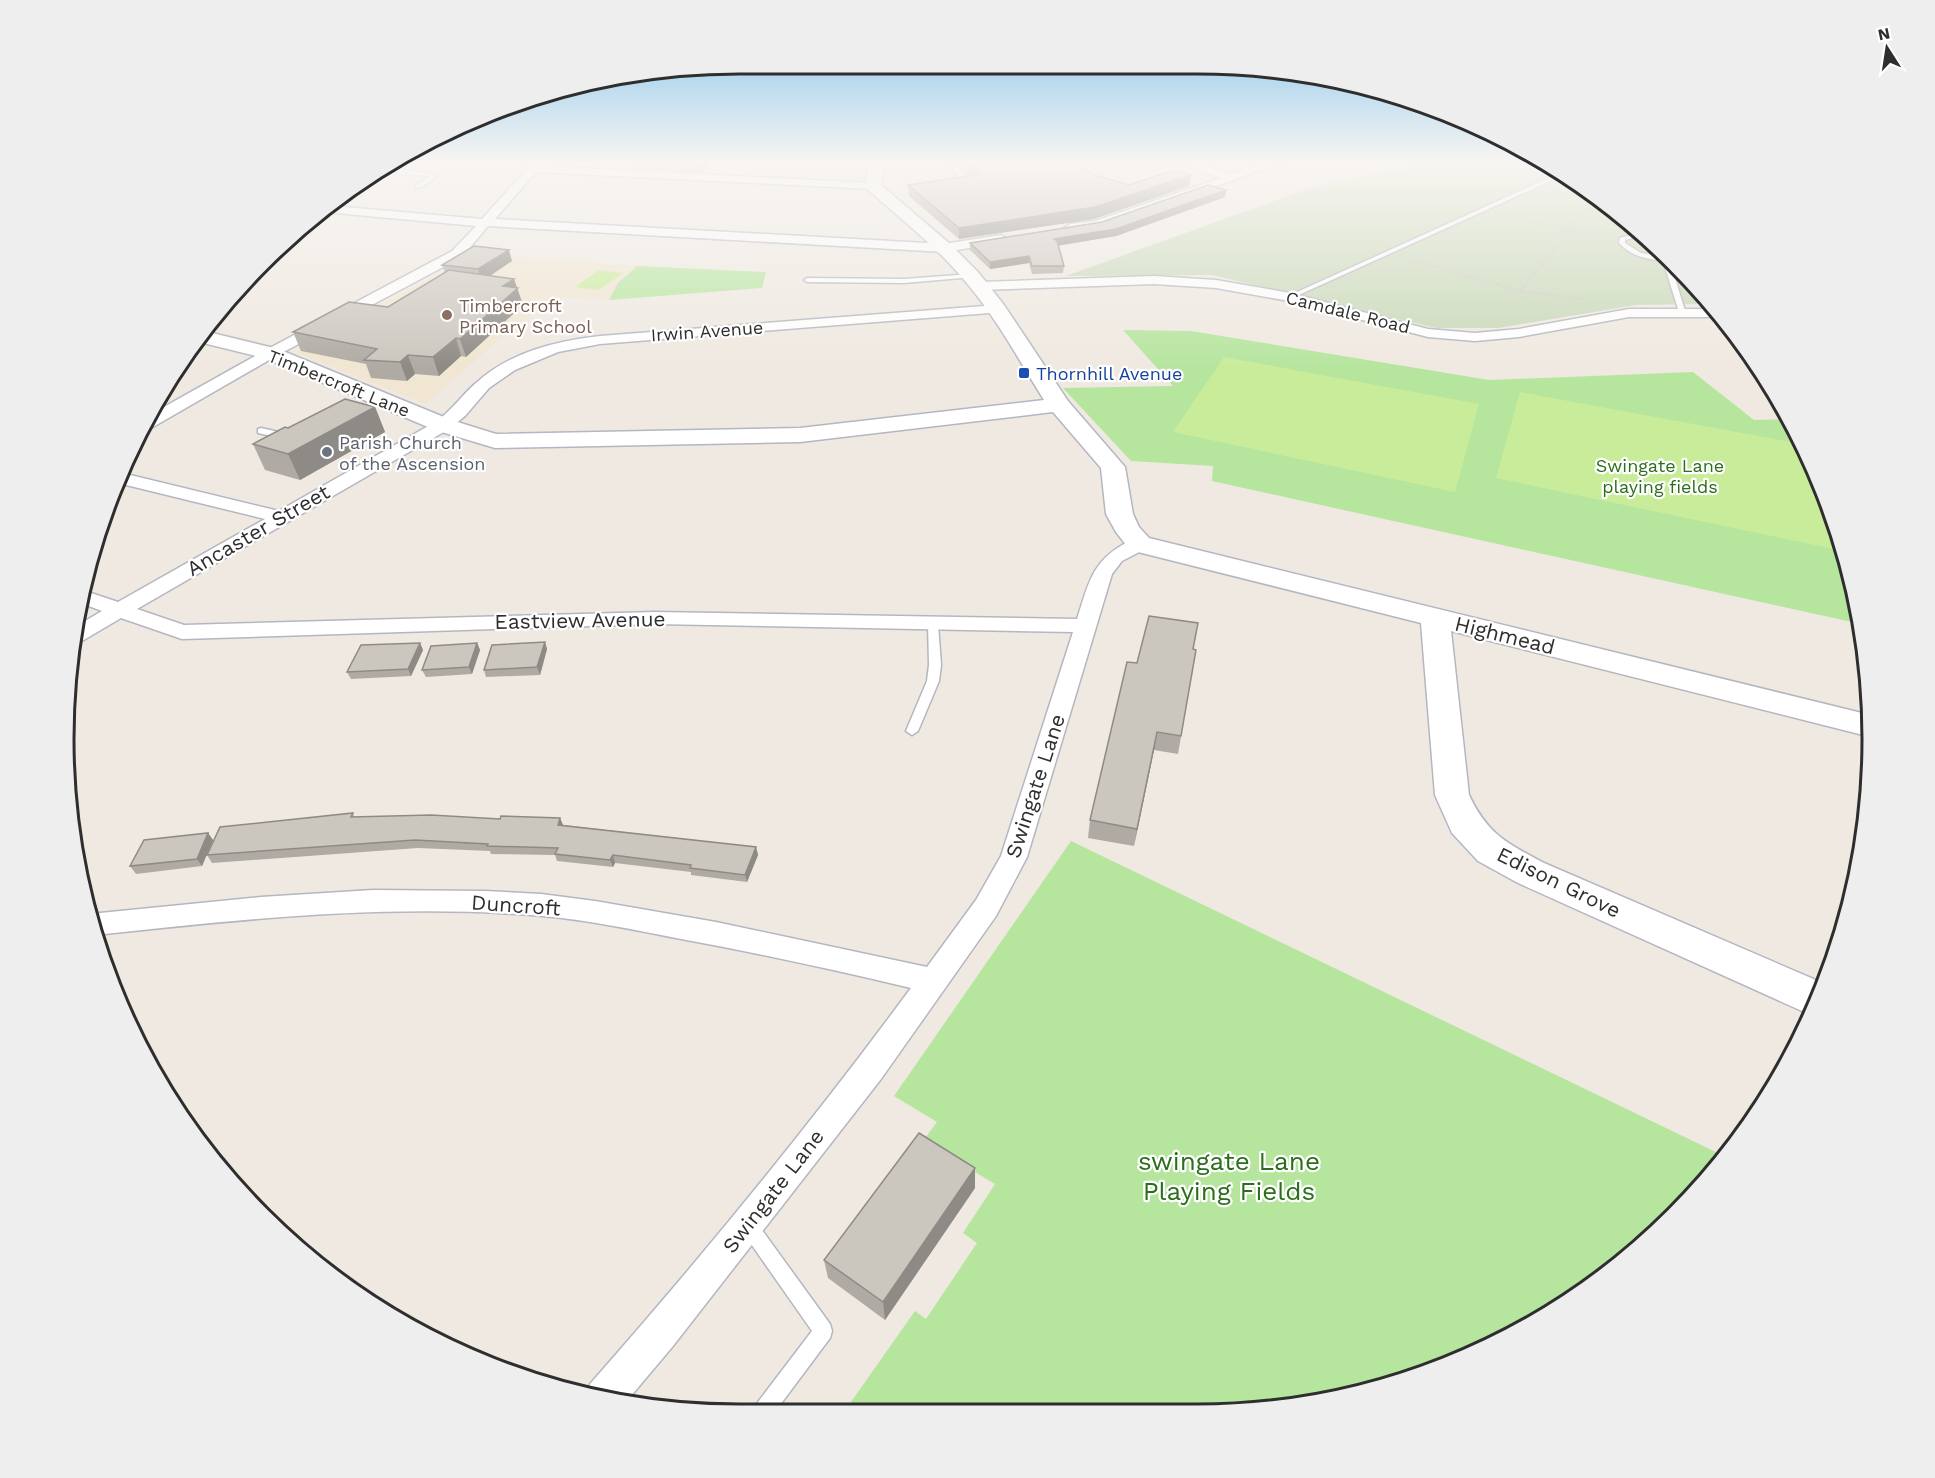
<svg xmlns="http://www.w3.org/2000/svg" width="1935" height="1478" font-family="'Work Sans',sans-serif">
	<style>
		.education { fill: #f0e6d1 }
		.green { fill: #b6e59e }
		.cemetery { fill: #c8d9b8 }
		.pitch { fill: #c9ec9a }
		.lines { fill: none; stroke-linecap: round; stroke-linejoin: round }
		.lane-casing { stroke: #b4b7c1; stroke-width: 3 }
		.street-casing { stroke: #b4b7c1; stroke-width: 3 }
		.secondary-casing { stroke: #b4b7c1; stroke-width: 3 }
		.path { stroke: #c9c9c9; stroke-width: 2; stroke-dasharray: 2 1.5; stroke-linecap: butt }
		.lane { fill: #fff; fill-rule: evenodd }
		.street { fill: #fff; fill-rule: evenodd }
		.secondary { fill: #fff; fill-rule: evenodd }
		.wall { fill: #afaba4 }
		.shaded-wall { fill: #8e8b86 }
		.building { fill: #cbc7bf; stroke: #8e8b86; stroke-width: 1.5 }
		.education-dot { fill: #8d6e63; stroke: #fff; stroke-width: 2 }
		.transit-dot { fill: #1a4fb4; stroke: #fff; stroke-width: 2 }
		.worship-dot { fill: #6b7280; stroke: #fff; stroke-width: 2 }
		.labels { text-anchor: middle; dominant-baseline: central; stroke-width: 4.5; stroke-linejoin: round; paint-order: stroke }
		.far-education-label { font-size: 18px; fill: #785e54; stroke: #fff; text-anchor: start }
		.far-street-label { font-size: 18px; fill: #2e2e2e; stroke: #fff }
		.far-transit-label { font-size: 18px; fill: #164399; stroke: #fff; text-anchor: start }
		.far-worship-label { font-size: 18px; fill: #5b616d; stroke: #fff; text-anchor: start }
		.far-park-label { font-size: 18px; fill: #2c6e1b; stroke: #fff }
		.street-label { font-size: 21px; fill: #2e2e2e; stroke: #fff }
		.near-park-label { font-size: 26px; fill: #2c6e1b; stroke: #fff }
		.rim { fill: none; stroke: #2e2e2e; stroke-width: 3 }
	</style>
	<rect width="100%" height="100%" fill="#efe9e1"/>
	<g class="education">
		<polygon points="947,161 1167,161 1176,164 1060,200 988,211 947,179"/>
		<polygon points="473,254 637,266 618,283 609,300 558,297 510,330 425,404 295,352"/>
	</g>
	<g class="green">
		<polygon points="637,266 766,272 762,288 609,300 618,283"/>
		<polygon points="1123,330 1191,331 1489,380 1693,372 1754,420 1788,419 1820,480 1859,607 1861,624 1212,481 1213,466 1131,461 1063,388 1173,386"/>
		<polygon points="1071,841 1724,1156 1674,1217 1572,1301 1454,1364 1284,1409 846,1409 915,1311 926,1319 977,1243 963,1233 995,1184 923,1141 937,1122 894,1096"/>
	</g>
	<polygon class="cemetery" points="1441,161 1544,161 1572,177 1674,261 1710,304 1636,305 1498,328 1436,328 1212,275 1066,276 1313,187"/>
	<g class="pitch">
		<polygon points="599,270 623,273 599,290 575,287"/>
		<polygon points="1224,357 1479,404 1455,492 1173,432"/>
		<path d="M1520,392L1801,444C1819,478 1833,511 1838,550L1496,478Z"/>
	</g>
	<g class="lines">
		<g class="lane-casing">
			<g id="lane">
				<path d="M406,161H413L399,169L437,175C432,181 423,188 415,188V186L430,176L400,174L392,169Z"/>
				<polygon points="950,161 956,161 955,164 970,183 966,183 950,165"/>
				<polygon points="1562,172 1566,174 1292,298 1286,297"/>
				<path d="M1639,233L1643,235L1625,240V243L1641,253L1670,258L1674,261L1670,262L1686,314L1679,312L1663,261C1646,259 1631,256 1619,243L1620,238Z"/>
				<polygon points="971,274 973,275 973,277 904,283 807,282 804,280 807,278 904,279"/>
				<polygon points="261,428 292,435 293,437 289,440 258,433 258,429"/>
				<polygon points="933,621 938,624 941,665 939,681 918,731 912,735 906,731 927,681 929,665 928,624"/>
				<polygon points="748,1216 754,1219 830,1324 832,1331 830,1338 777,1409 755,1409 758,1402 812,1331 742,1231 739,1225 742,1219"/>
			</g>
		</g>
		<g class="street-casing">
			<g id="street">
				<polygon points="534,161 545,161 541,166 873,183 879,186 873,189 536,172 495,219 944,244 1001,235 1007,239 1001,243 944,252 488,226 462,257 276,356 146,431 138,431 146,417 266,350 452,251 476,226 325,212 333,206 482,219"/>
				<polygon points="1175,161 1192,161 1232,174 1271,161 1287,161 1101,227 1070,232 1064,228 1070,224 1095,221 1221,178"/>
				<polygon points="1154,276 1216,280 1290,293 1428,329 1475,333 1519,329 1629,309 1713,309 1720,317 1629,317 1519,337 1475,341 1428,337 1289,301 1216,288 1154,284 979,290 972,286 979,282"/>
				<path d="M997,305L1002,306L1004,309L1002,312L600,344L558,352L515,370L489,388L465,416L449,429L137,609L184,625L654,612L1077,619C1088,586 1091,562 1124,544C1132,540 1138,538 1147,540L1150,544L1147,548L1122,561L1112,574L1027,857L996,916L881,1079L673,1346L625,1403L586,1394L590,1384C702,1257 810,1125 911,988C835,970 758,953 681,939C635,930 589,920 542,916C393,903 243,919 95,935L90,914L261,897L373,890L485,891L541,894L595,901L716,922L927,967L976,900L1001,856L1073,632L654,624L182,639L121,618L82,641L74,643L75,627L102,611L78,602L82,590L118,602L265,519L118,483L122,473L279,511L437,421C452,410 462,395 476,383C510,352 556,341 600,336Z"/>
			</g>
		</g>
		<g class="secondary-casing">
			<path id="secondary" d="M869,161H885L881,185L950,244L978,272L1004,305L1068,401L1125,467L1133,514L1139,527L1149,538L1870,715L1871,737L1451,631L1469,795C1488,835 1507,843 1544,863L1825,984L1811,1015L1518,883L1478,861L1452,833L1435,795L1421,623L1130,550L1116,532L1106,514L1101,468L1053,412L800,442L495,448L435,430L264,358L195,341L204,331L278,349L451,420L496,434L800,428L1044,400C1019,360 996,317 965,281C937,247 901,219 867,189L865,186Z"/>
		</g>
		<g class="path">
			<polyline points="1508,217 1607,236"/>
			<polyline points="1412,260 1520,291 1585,299"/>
			<polyline points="1521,290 1596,197"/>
		</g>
		<use href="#lane" class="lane"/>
		<use href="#street" class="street"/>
		<use href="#secondary" class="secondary"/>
	</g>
	<g class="wall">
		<polygon points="635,161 715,161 702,172 637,169"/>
		<polygon points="958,161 1074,161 1094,175 1129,185 1189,186 1094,219 959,239 909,196 908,185 971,176 958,164"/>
		<polygon points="1226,190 1225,197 1116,236 1058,246 1064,266 1063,273 1032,274 1029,263 990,269 970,250 970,243 1102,222"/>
		<polygon points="512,261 490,276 514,279 523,305 466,357 461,356 439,376 415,374 407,381 371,378 366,364 301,351 293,332 388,307 445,273 442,265"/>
		<polygon points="375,407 385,432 300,480 265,470 253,444 288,428"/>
		<polygon points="545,642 547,649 540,675 486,677 484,670"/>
		<polygon points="420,643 423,650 411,676 351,679 347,672"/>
		<polygon points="477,643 480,650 472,674 426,677 422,670"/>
		<polygon points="1194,649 1196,650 1178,754 1154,750 1134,846 1088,838 1090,820"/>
		<polygon points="353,813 354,817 500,819 560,818 563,825 756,847 758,855 747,882 691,875 691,872 615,863 613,867 557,861 555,855 491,854 490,851 418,848 212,863 207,855"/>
		<polygon points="208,833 213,840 202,866 136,874 130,866"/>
		<polygon points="975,1168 975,1188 885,1320 828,1278 824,1260"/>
	</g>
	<g class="shaded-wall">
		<polygon points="702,161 715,161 702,172 700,162"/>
		<polygon points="1191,175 1189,186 1094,219 959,239 959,228"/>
		<polygon points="1226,190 1225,197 1116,236 1054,246 1054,239"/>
		<polygon points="509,250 512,261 482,281 478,269"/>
		<polygon points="1029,256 1029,263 990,269 990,262"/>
		<polygon points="514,279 523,305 466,357 460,339 503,286"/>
		<polygon points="456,338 461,356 439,376 433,357"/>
		<polygon points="408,355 415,374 407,381 400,362"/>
		<polygon points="375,407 385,432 300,480 288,454"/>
		<polygon points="545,642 547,649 540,675 537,667"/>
		<polygon points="420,643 423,650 411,676 408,669"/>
		<polygon points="477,643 480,650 472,674 469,667"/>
		<polygon points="1157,732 1154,750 1134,846 1137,829"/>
		<polygon points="560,818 563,825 558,825"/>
		<polygon points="208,833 213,840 202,866 197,859"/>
		<polygon points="756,847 758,855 747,882 745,875"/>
		<polygon points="613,855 615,863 613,867 610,860"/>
		<polygon points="975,1168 975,1188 885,1320 883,1302"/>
	</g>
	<g class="building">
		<polygon points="967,161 1074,161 1094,175 1129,185 1174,170 1191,175 1095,207 959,228 908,185 981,174"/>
		<polygon points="1208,185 1226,190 1116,229 1054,239 1057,241 1064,266 1032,266 1029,256 990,262 970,243 1102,222"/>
		<polygon points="474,246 509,250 478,269 442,265"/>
		<polygon points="449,270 514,279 503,286 518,288 460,339 456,338 433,357 408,355 400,362 364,360 377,349 293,332 349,302 388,307"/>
		<polygon points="345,399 375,407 288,454 253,444 285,427 288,428"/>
		<polygon points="1149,616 1198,623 1193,649 1196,650 1181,736 1157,732 1137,829 1090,820 1127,662 1137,663"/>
		<polygon points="545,642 537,667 484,670 492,645"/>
		<polygon points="420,643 408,669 347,672 361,645"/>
		<polygon points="477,643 469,667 422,670 431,646"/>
		<polygon points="353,813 351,817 431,815 500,819 501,816 560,818 558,825 756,847 745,875 690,868 691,865 613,855 610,860 555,854 558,848 487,846 488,844 415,840 207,855 220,827"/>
		<polygon points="208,833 197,859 130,866 144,840"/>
		<polygon points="919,1133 975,1168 883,1302 824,1260"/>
	</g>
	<linearGradient id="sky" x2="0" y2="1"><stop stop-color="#7abfeb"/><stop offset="0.44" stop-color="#f8f5f2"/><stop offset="1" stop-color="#f8f5f2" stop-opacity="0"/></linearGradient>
	<rect width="1935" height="368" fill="url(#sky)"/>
	<circle class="education-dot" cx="447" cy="315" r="6"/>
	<rect class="transit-dot" x="1018" y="367" width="12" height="12" rx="3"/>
	<circle class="worship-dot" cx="327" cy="452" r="6"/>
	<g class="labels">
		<g class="far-education-label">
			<text x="459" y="305">Timbercroft<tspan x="459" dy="21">Primary School</tspan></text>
		</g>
		<g class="far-street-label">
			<text transform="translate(1348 312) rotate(14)">Camdale Road</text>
			<text transform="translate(707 331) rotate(-4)">Irwin Avenue</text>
			<text transform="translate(339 383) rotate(22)">Timbercroft Lane</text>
		</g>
		<g class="far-transit-label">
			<text x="1036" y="373">Thornhill Avenue</text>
		</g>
		<g class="far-worship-label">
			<text x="339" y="442">Parish Church<tspan x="339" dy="21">of the Ascension</tspan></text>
		</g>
		<g class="far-park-label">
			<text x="1660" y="465">Swingate Lane<tspan x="1660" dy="21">playing fields</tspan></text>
		</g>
		<g class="street-label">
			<text transform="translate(258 530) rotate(-30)">Ancaster Street</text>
			<text transform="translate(580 620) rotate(-1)">Eastview Avenue</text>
			<text transform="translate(1505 635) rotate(14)">Highmead</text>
			<text transform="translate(1035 786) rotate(-72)">Swingate Lane</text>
			<text transform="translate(1559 882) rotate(26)">Edison Grove</text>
			<text transform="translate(516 905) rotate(4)">Duncroft</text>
			<text transform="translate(773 1191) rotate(-52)">Swingate Lane</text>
		</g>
		<g class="near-park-label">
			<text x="1229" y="1161">swingate Lane<tspan x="1229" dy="30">Playing Fields</tspan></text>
		</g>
	</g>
	<path d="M0 0H1935V1478H0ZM739 74H1197A665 665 0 0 1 1862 739V739A665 665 0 0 1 1197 1404H739A665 665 0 0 1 74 739V739A665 665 0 0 1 739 74Z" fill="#eee" fill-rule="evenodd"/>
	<path class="rim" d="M739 74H1197A665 665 0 0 1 1862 739V739A665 665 0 0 1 1197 1404H739A665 665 0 0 1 74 739V739A665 665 0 0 1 739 74Z"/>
	<g transform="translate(1887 48) rotate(348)" stroke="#ffffff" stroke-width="4.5" paint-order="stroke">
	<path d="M0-4.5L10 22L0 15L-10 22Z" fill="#2e2e2e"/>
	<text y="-9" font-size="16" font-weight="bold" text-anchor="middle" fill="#2e2e2e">N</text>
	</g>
</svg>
